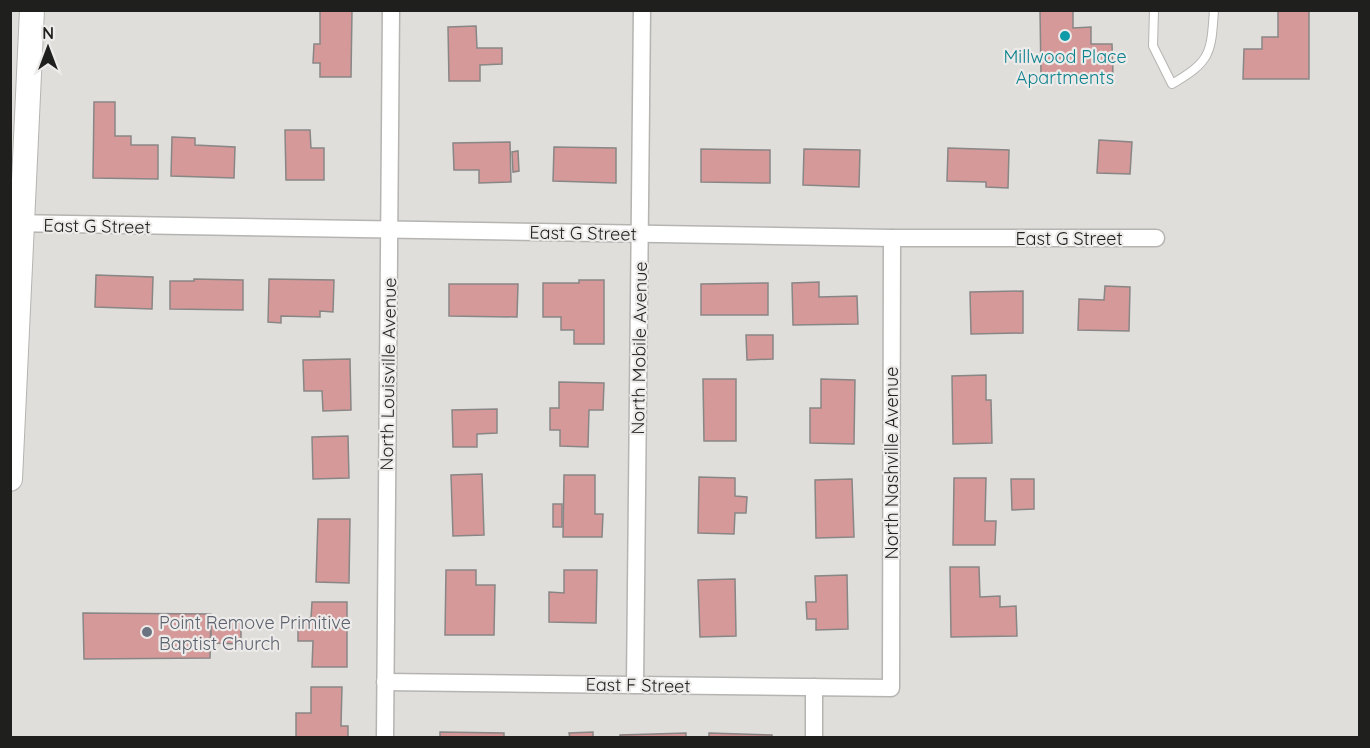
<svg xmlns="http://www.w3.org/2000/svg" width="1370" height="748" font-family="Quicksand,sans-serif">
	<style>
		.building { fill: #d49998; stroke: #898686; stroke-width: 1.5 }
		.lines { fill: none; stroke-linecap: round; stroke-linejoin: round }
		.lane-casing { stroke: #b5b4b1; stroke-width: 10 }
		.street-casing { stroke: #b5b4b1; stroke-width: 19 }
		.secondary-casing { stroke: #b5b4b1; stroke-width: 26 }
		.lane { stroke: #fff; stroke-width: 8 }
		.street { stroke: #fff; stroke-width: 16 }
		.secondary { stroke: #fff; stroke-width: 24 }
		.culture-dot { fill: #0f9aa8; stroke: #edebe9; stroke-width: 2 }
		.worship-dot { fill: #6b7280; stroke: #edebe9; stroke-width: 2 }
		.labels { text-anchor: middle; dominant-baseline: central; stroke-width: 4.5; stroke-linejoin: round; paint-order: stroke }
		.culture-label { font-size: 18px; fill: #0d838f; stroke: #edebe9 }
		.street-label { font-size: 18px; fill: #1f1f1e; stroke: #edebe9 }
		.worship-label { font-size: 18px; fill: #5b616d; stroke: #edebe9; text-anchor: start }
	</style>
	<rect width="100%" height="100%" fill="#e0dedb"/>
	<g class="building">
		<polygon points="1040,10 1073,10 1073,28 1091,27 1091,44 1112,44 1113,75 1041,76"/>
		<polygon points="1278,10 1309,10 1309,79 1243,79 1244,49 1262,49 1262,37 1278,37"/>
		<polygon points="320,11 352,11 351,77 320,77 320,63 313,63 314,44 320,44"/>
		<polygon points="476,26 477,48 502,48 502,64 480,65 480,81 449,81 448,27"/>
		<polygon points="94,102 115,102 115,136 131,136 131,145 158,145 158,179 93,178"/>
		<polygon points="285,130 310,130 311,148 324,148 324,180 286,180"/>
		<polygon points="172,137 195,138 195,145 235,147 234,178 171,176"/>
		<polygon points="1099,140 1132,142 1130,174 1097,173"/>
		<polygon points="510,142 511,182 479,183 479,170 454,170 453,143"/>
		<polygon points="554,147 616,148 616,183 553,181"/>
		<polygon points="948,148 1009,150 1008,188 986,187 986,182 947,181"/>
		<polygon points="701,149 770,150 770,183 701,182"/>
		<polygon points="804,149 860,150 859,187 803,185"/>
		<polygon points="518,151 519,171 513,172 512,152"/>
		<polygon points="96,275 153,277 152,309 95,307"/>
		<polygon points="194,279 243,280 243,310 170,309 170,281 194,281"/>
		<polygon points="269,279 334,280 333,312 320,311 320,317 281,316 281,323 268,322"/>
		<polygon points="579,280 604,280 604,344 574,344 574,330 561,330 561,317 543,317 543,283 579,283"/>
		<polygon points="819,282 819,297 857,296 858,324 793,325 792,283"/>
		<polygon points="768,283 768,315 701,315 701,284"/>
		<polygon points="449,284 518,284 517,317 449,316"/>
		<polygon points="1105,286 1130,287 1129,331 1078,330 1079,299 1104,300"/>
		<polygon points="1023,291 1023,333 971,334 970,292"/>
		<polygon points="746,335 773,335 773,359 747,360"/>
		<polygon points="350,359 351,410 323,411 322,391 304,391 303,360"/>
		<polygon points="986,375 986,400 991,400 992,443 953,444 952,376"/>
		<polygon points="703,379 736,379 736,441 704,441"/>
		<polygon points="821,379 855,380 854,444 810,443 810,408 821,408"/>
		<polygon points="559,382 604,383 603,410 589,410 588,447 560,446 560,430 550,430 550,408 559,408"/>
		<polygon points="497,409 497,433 477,434 477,447 453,447 452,410"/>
		<polygon points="348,436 349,478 313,479 312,437"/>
		<polygon points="482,474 484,535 453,536 451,475"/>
		<polygon points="564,475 595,475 595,514 603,514 602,537 563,537"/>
		<polygon points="699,477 735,478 735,496 747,497 746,513 735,513 734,534 698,533"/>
		<polygon points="954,478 986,478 985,521 996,521 995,545 953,545"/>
		<polygon points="852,479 854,537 816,538 815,480"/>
		<polygon points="1011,479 1034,479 1034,509 1012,510"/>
		<rect x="553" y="504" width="9" height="23"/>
		<polygon points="318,519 350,519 349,583 316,582"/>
		<polygon points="950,567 979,567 980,597 1000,596 1000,607 1016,606 1017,636 951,637"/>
		<polygon points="446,570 476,570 476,585 495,585 494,635 445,635"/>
		<polygon points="564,570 597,570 596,623 549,622 549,592 564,593"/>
		<polygon points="847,575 848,629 816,630 816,619 807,619 806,602 816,602 815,576"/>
		<polygon points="735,579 736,636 700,637 698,580"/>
		<polygon points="312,602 347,602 347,667 312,667 313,641 298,641 298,618 311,618"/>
		<polygon points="83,613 211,614 210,658 84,659"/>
		<polygon points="211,621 241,621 241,644 211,643"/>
		<polygon points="311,687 342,687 341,726 348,726 348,738 296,738 296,713 311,713"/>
		<polygon points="440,732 504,733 504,738 440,738"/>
		<polygon points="593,732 593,738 570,738 569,733"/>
		<polygon points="686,733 686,738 620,738 620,735"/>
		<polygon points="709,733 772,735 772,738 709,738"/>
	</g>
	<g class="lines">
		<g class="lane-casing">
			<path id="lane" d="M1154,10L1153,46L1172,84C1211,61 1211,54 1214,10"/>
		</g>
		<g class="street-casing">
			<g id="street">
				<polyline points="11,223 892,238 1156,238"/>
				<polyline points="385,682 891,688 892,238"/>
				<polyline points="635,685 642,10"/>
				<polyline points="814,687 814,738"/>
				<polyline points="385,738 391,10"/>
			</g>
		</g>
		<g class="secondary-casing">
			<polyline id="secondary" points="10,479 32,10"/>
		</g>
		<use href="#lane" class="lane"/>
		<use href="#street" class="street"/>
		<use href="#secondary" class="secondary"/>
	</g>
	<circle class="culture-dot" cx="1065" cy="36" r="6"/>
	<circle class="worship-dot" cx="147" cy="632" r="6"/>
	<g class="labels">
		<g class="culture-label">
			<text x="1065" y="56">Millwood Place<tspan x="1065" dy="21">Apartments</tspan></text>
		</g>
		<g class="street-label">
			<text transform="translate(97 226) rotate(1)">East G Street</text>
			<text transform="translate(583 233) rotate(1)">East G Street</text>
			<text x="1069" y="238">East G Street</text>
			<text transform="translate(639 348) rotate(-89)">North Mobile Avenue</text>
			<text transform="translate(388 374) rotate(-89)">North Louisville Avenue</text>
			<text transform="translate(891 463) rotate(-90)">North Nashville Avenue</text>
			<text transform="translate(638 685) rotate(1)">East F Street</text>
		</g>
		<g class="worship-label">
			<text x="159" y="622">Point Remove Primitive<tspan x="159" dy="21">Baptist Church</tspan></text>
		</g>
	</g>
	<rect width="1370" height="748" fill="none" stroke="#1f1f1e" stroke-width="24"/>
	<g transform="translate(48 48)" stroke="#edebe9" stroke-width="4.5" paint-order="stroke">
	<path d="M0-4.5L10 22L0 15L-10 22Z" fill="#1f1f1e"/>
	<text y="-9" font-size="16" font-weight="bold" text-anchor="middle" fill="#1f1f1e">N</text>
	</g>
</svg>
